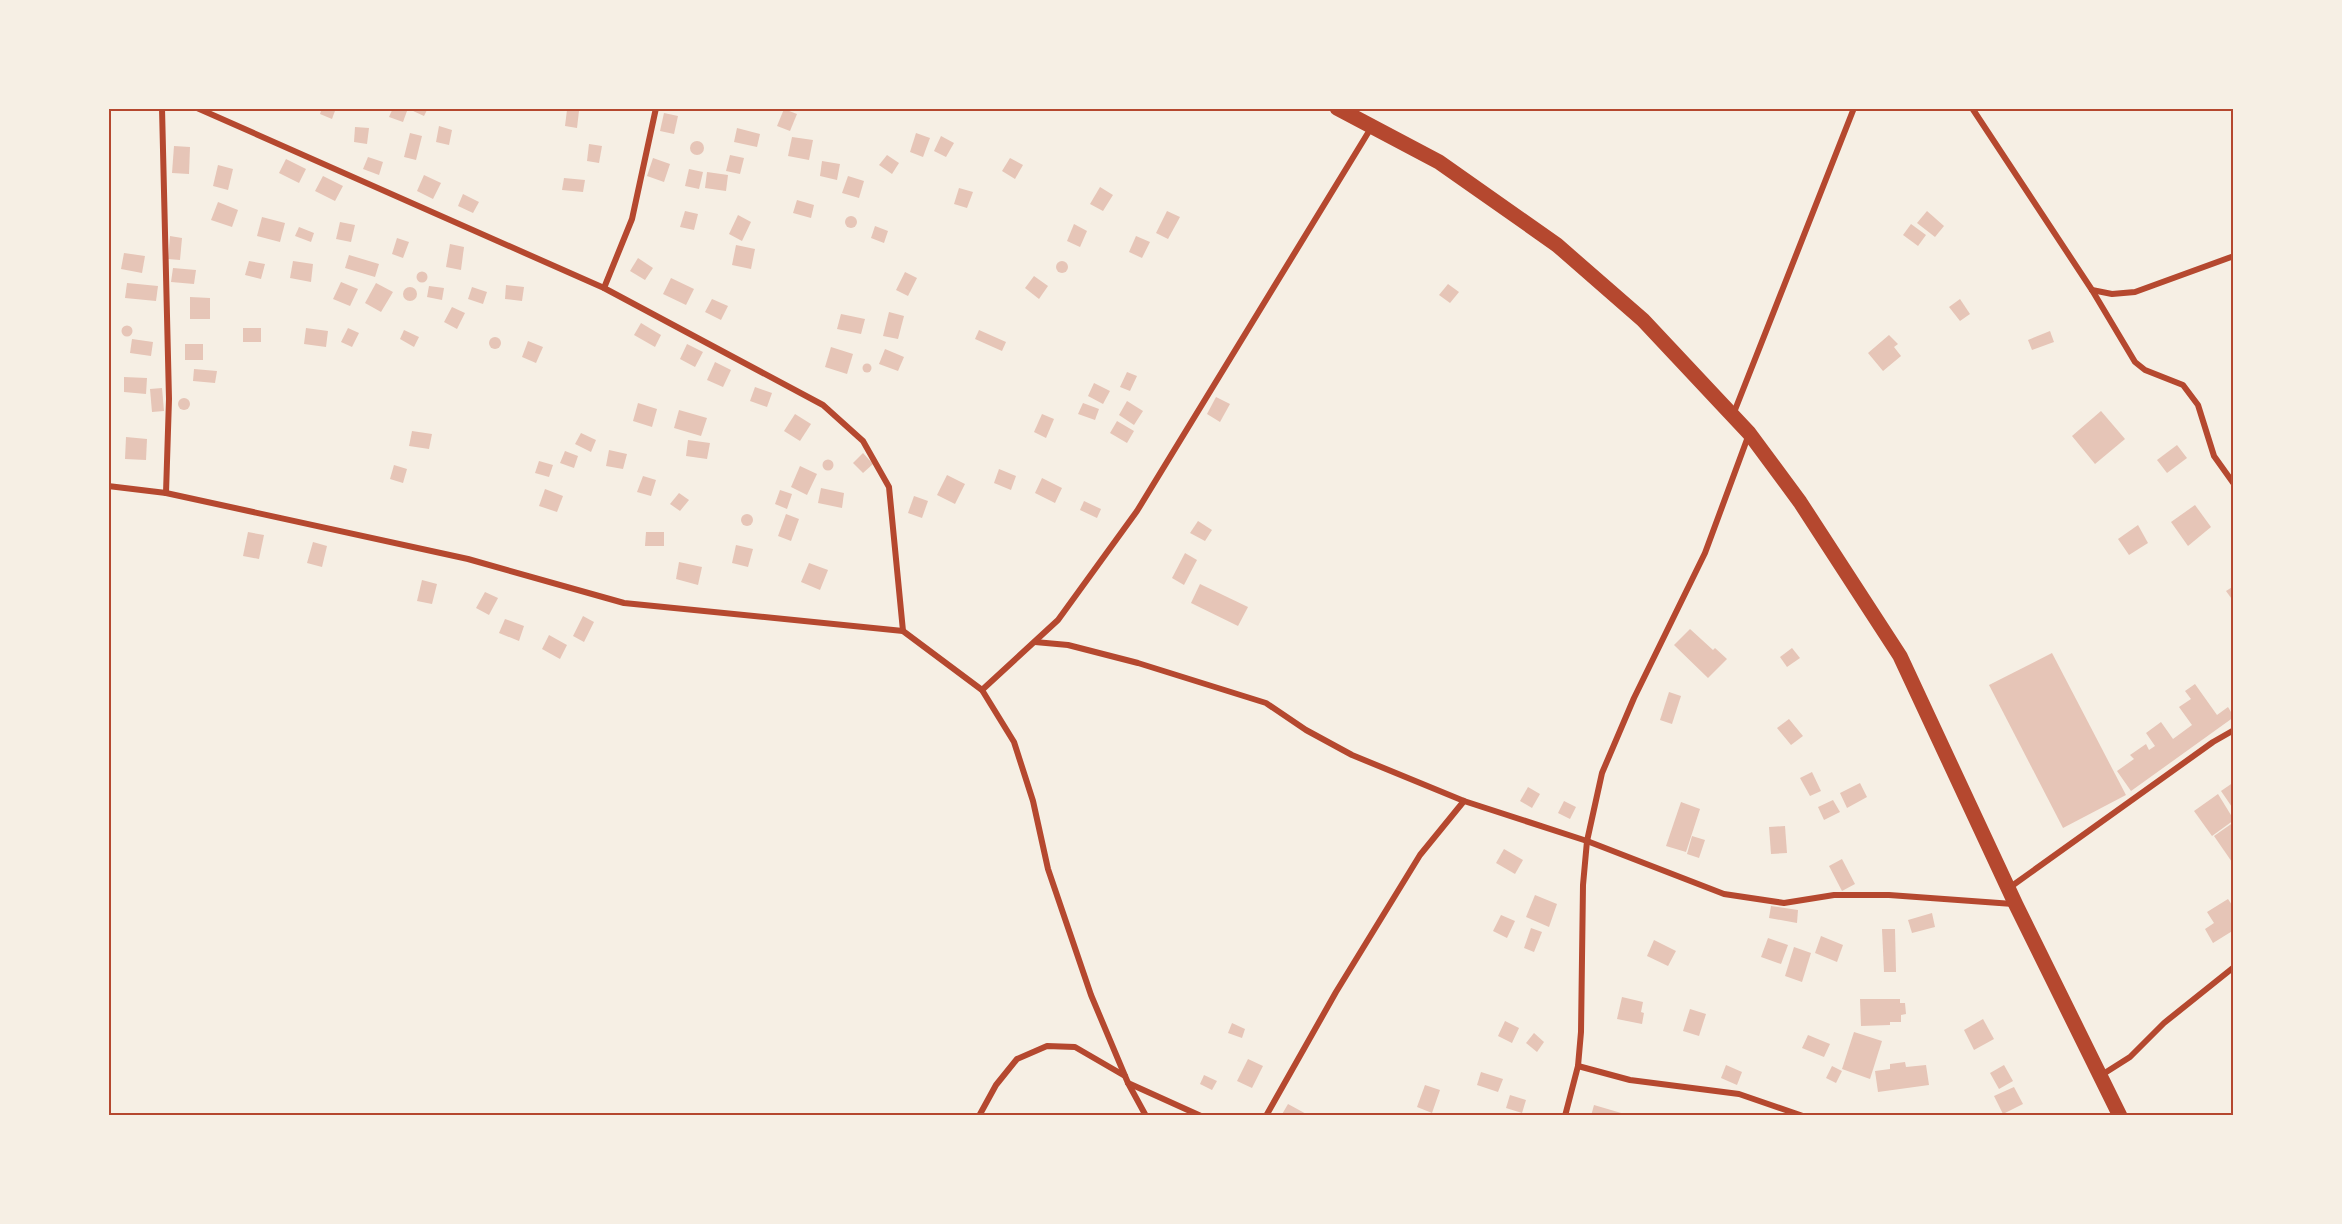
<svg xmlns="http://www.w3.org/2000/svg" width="2342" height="1224" font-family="'DejaVu Sans',sans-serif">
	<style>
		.building { fill: #e6c5b7 }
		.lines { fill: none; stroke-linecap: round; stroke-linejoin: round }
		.minor { stroke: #b5482f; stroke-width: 6 }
		.primary { stroke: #b5482f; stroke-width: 15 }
		.neatline { fill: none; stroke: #b5482f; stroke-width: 2 }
	</style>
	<rect width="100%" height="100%" fill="#f6efe4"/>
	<g class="building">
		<polygon points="322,108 336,108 332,119 320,114"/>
		<polygon points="393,108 407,111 403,122 389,117"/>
		<polygon points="412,108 428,108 424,116 411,110"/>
		<polygon points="784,109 797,114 790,131 777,126"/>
		<polygon points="567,110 579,111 577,128 565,126"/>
		<polygon points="664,113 678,116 674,134 660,131"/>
		<polygon points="439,126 452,130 449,145 436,142"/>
		<polygon points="355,127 369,128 367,144 354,142"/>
		<polygon points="737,128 760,134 757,147 734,142"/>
		<polygon points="410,133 422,136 416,160 404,157"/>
		<polygon points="916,133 930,138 923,157 910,152"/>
		<polygon points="941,136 954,143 946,157 934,151"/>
		<polygon points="792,137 813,140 809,160 788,156"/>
		<circle cx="697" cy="148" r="7"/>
		<polygon points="589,144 602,146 599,163 587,161"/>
		<polygon points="174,146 190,147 189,174 172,173"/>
		<polygon points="730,155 744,158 740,174 726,171"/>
		<polygon points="887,155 899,163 892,174 879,165"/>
		<polygon points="368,157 383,162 379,175 363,169"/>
		<polygon points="653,158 670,164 664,182 647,176"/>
		<polygon points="1010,158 1023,165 1015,179 1002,171"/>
		<polygon points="286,159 306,169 299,183 279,173"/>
		<polygon points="822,161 840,164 837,180 820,176"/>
		<polygon points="218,165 233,169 228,190 213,186"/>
		<polygon points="689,169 703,172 699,189 685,186"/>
		<polygon points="707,172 728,175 726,191 705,188"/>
		<polygon points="424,175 441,183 433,199 417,191"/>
		<polygon points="323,176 343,186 335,201 315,191"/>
		<polygon points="848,176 864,181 859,198 842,193"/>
		<polygon points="564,178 585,180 583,192 562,190"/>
		<polygon points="1100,187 1113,195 1103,211 1090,204"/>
		<polygon points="959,188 973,192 967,208 954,204"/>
		<polygon points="463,194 479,202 473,213 458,206"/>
		<polygon points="797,200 814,205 811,218 793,213"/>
		<polygon points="218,202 238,210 232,227 211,220"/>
		<polygon points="685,211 698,214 694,230 680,227"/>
		<polygon points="1167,211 1180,217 1168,239 1156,233"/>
		<polygon points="1927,211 1944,226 1935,237 1917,223"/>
		<polygon points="738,215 751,222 742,241 729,234"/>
		<circle cx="851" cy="222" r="6"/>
		<polygon points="262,217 285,223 280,242 257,236"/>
		<polygon points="340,222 355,225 351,242 336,239"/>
		<polygon points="1074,224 1087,231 1080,247 1067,241"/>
		<polygon points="1911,224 1926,235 1918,246 1903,235"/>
		<polygon points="875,226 888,231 884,243 871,238"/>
		<polygon points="299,227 314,233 311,242 295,236"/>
		<polygon points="170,236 182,238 180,260 168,259"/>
		<polygon points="1136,236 1150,242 1142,258 1129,252"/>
		<polygon points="397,238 409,242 403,258 392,254"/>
		<polygon points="450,244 464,247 461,270 446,267"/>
		<polygon points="736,245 755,249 751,269 732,265"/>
		<polygon points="124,253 145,256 142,273 121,269"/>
		<polygon points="349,255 379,264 375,277 345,268"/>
		<polygon points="638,258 653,268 645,280 630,271"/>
		<polygon points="249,261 265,264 261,279 245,275"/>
		<polygon points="293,261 313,264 311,282 290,278"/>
		<circle cx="1062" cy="267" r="6"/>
		<polygon points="173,268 196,270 194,284 171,282"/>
		<circle cx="422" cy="277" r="5.5"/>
		<polygon points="905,272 917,278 908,296 896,290"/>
		<polygon points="1034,276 1048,286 1039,299 1025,288"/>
		<polygon points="671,278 694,289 686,305 663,294"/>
		<polygon points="341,282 358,289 350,306 333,299"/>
		<polygon points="127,283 158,286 156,301 125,298"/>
		<polygon points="376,283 393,292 381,312 365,303"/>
		<polygon points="1448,284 1459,292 1450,303 1439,295"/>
		<polygon points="506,285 524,287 522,301 505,299"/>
		<polygon points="429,286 444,288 442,300 427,297"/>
		<polygon points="472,287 487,292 483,304 468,299"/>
		<circle cx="410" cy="294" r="7"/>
		<polygon points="190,297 210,298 210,319 190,319"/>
		<polygon points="712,299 728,306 721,320 705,312"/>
		<polygon points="1960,299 1970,314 1960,321 1949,307"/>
		<polygon points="452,307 465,313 457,329 444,322"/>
		<polygon points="889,312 904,316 898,339 883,336"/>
		<polygon points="841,314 865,319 861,334 837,329"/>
		<polygon points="641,323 661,335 655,347 634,335"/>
		<circle cx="127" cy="331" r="5.5"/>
		<rect x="243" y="328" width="18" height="14"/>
		<polygon points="306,328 328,331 326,347 304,344"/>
		<polygon points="348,328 359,333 352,347 341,342"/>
		<polygon points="404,330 419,337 414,347 400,339"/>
		<polygon points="979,330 1006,342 1002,351 975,339"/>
		<polygon points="2050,331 2054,342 2032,350 2028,340"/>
		<polygon points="1889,335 1898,344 1894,347 1901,356 1883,371 1868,353"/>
		<circle cx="495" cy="343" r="6"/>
		<polygon points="132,339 153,342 151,356 130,353"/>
		<polygon points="528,341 543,347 536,363 522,357"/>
		<rect x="185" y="344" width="18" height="16"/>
		<polygon points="687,344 703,352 695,367 680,359"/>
		<polygon points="831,347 853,354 847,374 825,367"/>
		<polygon points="885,349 904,357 898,371 879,364"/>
		<polygon points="715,362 731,370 723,387 707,380"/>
		<circle cx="867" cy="368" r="4.5"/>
		<polygon points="194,369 217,371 215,383 193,381"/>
		<polygon points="1127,372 1137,376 1130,391 1120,387"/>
		<polygon points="124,377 147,378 146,394 124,392"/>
		<polygon points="1094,383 1110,391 1103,404 1088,396"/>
		<polygon points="755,387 772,393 767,407 750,401"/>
		<polygon points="162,388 164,411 152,412 150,389"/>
		<polygon points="1216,397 1230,404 1220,422 1207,414"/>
		<circle cx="184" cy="404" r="6"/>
		<polygon points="1127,401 1143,411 1134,425 1119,415"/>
		<polygon points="638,403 657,409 652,427 633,421"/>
		<polygon points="1083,403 1099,409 1095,420 1078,414"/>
		<polygon points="679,410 707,418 701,436 674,428"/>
		<polygon points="2101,411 2125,439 2095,464 2072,436"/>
		<polygon points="795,414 811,424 800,441 784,431"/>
		<polygon points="1042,414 1054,419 1046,438 1034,432"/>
		<polygon points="1117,421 1134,431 1127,443 1110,433"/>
		<polygon points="412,431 432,434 429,449 409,446"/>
		<polygon points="581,433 596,440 591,452 575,444"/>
		<polygon points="126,437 147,439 146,460 125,459"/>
		<polygon points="688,440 710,443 707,459 686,456"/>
		<polygon points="2177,445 2187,458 2167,473 2157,460"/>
		<polygon points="609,450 627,454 623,469 606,466"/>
		<polygon points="565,451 578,456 574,468 560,463"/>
		<polygon points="863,453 873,464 863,473 853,463"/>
		<circle cx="828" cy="465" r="5.5"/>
		<polygon points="539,461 553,465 549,477 535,473"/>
		<polygon points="394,465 407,469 403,483 390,479"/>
		<polygon points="800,466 817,474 807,495 791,487"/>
		<polygon points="999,469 1016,476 1011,490 994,483"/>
		<polygon points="947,475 965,484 955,504 937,495"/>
		<polygon points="643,476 656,480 651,496 637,492"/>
		<polygon points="1042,478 1062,488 1055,503 1035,493"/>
		<polygon points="821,488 844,493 842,508 818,503"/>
		<polygon points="545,489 563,496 557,512 539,506"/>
		<polygon points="780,490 792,494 787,509 775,504"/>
		<polygon points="679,493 689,500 680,511 670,504"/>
		<polygon points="914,496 928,501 922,518 908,513"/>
		<polygon points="1084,501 1101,509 1097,518 1080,510"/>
		<polygon points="2195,505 2211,527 2188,546 2171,522"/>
		<circle cx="747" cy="520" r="6"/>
		<polygon points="786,514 799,519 791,541 778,536"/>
		<polygon points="1198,521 1212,530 1205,541 1190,533"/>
		<polygon points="2138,525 2148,543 2129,555 2118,539"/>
		<polygon points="248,532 264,535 259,559 243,556"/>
		<polygon points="646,532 664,532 664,546 645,546"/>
		<polygon points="313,542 327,546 322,567 307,563"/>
		<polygon points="736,545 753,549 748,567 732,563"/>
		<polygon points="1185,553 1197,560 1184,585 1172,578"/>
		<polygon points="679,562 702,567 698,585 676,579"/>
		<polygon points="809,563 828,570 820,590 801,582"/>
		<polygon points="422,580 437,584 432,604 417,601"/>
		<polygon points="1200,584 1248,607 1238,626 1191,603"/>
		<polygon points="2234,586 2234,602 2226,591"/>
		<polygon points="485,592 498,598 489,615 476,608"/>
		<polygon points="583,616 594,622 584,642 573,636"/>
		<polygon points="505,619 524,626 519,641 499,633"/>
		<polygon points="1690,629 1713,650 1715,648 1727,659 1708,678 1674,645"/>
		<polygon points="549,635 567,645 560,659 542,649"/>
		<polygon points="1792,648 1800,658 1787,667 1780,657"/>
		<polygon points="2052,653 2126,795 2063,828 1989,685"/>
		<polygon points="2195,684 2217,715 2228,707 2234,717 2131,791 2117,771 2134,759 2130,755 2146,744 2149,750 2155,746 2146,733 2161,722 2173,739 2192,725 2179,707 2191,699 2185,691"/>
		<polygon points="1669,692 1681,696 1672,724 1660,720"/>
		<polygon points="1789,719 1803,736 1791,745 1777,728"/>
		<polygon points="1812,772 1821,791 1810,796 1800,778"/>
		<polygon points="2234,782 2234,810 2221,791"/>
		<polygon points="1860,783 1867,797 1847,808 1840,793"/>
		<polygon points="1528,787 1540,794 1532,808 1520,801"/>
		<polygon points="2218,794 2234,820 2212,836 2194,811"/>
		<polygon points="1833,800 1840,812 1824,820 1818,807"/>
		<polygon points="1564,801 1576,807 1570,819 1558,813"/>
		<polygon points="1681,802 1700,809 1686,852 1666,846"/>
		<polygon points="2234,822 2234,865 2214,836"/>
		<polygon points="1785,826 1787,853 1771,854 1769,827"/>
		<polygon points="1692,836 1705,840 1699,858 1687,854"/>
		<polygon points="1504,849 1523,860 1515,874 1496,863"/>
		<polygon points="1842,859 1855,884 1842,891 1829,866"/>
		<polygon points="1535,895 1557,904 1549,927 1526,917"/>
		<polygon points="2228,899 2234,908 2234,930 2213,943 2205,929 2214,923 2207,912"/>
		<polygon points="1771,906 1798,910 1797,923 1769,918"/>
		<polygon points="1932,913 1935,927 1912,933 1908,920"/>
		<polygon points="1501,915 1515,921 1507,938 1493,931"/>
		<polygon points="1531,928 1542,932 1534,952 1524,948"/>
		<polygon points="1882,929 1895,929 1896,972 1884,972"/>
		<polygon points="1821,936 1843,945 1837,962 1815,953"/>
		<polygon points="1768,938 1788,945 1781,964 1761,957"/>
		<polygon points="1654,940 1676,951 1668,966 1647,956"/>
		<polygon points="1794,947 1811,953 1802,982 1785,976"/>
		<polygon points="1622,997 1643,1002 1641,1012 1644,1013 1642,1024 1617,1019"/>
		<polygon points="1860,999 1900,999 1900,1003 1905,1003 1906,1014 1901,1015 1901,1022 1890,1022 1890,1025 1861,1026"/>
		<polygon points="1690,1009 1706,1014 1699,1036 1683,1031"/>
		<polygon points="1983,1019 1994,1039 1974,1050 1964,1030"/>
		<polygon points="1505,1021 1519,1028 1512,1043 1498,1036"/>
		<polygon points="1232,1023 1245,1029 1242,1038 1228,1033"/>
		<polygon points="1854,1032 1882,1041 1870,1079 1842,1069"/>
		<polygon points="1534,1033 1544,1042 1537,1052 1526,1043"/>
		<polygon points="1808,1035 1830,1044 1824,1057 1802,1048"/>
		<polygon points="1248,1059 1263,1066 1252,1088 1237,1081"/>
		<polygon points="1905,1062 1906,1067 1926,1065 1929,1085 1878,1092 1875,1071 1890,1069 1890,1064"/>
		<polygon points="1726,1065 1742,1072 1737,1085 1721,1078"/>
		<polygon points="2004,1065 2013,1081 1999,1089 1990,1073"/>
		<polygon points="1832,1066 1842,1071 1836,1083 1826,1078"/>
		<polygon points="1481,1072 1503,1079 1498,1092 1477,1085"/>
		<polygon points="1204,1075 1217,1081 1212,1090 1200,1084"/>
		<polygon points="1425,1085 1440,1090 1432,1113 1417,1107"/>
		<polygon points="2014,1087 2023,1104 2003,1114 1994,1096"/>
		<polygon points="1510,1095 1526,1100 1522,1113 1506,1108"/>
		<polygon points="1288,1104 1310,1116 1281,1116"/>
		<polygon points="1594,1105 1628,1115 1628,1116 1591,1116"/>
	</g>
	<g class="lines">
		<g class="minor">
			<polyline points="162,108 169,399 166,493"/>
			<polyline points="197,108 604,288 823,405 863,441 889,487 903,631"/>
			<polyline points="1972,108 2092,290 2135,362 2145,370 2183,385 2198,405 2214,456 2234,484"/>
			<polyline points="604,288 632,219 656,108"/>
			<polyline points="2092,290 2112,294 2135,292 2234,256"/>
			<polyline points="1733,415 1854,108"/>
			<polyline points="108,486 166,493 468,559 624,603 903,631 982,690 1014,742 1033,801 1048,869 1091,995 1128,1083 1146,1116"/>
			<polyline points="1035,642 1068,645 1138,663 1266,703 1306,730 1352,755 1464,801 1587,841 1724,894 1784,903 1834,895 1889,895 2013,904"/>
			<polyline points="982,690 1058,620 1137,511 1371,128"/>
			<polyline points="2009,888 2213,742 2234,730"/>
			<polyline points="1578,1066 1630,1080 1739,1094 1803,1116"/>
			<polyline points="2100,1076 2130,1057 2164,1023 2234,967"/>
			<polyline points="1128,1083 1201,1116"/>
			<polyline points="979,1116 996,1085 1017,1059 1047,1046 1075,1047 1125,1076"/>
			<polyline points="1266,1116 1336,992 1420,855 1464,801"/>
			<polyline points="1565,1116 1578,1066 1581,1032 1583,885 1587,841 1602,773 1634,698 1705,553 1749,434"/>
		</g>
		<polyline class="primary" points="1337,108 1439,162 1557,245 1643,320 1749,433 1800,502 1900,656 2016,905 2120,1116"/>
	</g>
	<rect width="2342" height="1224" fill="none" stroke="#f6efe4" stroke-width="219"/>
	<rect x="110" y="110" width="2122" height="1004" class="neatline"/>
</svg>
